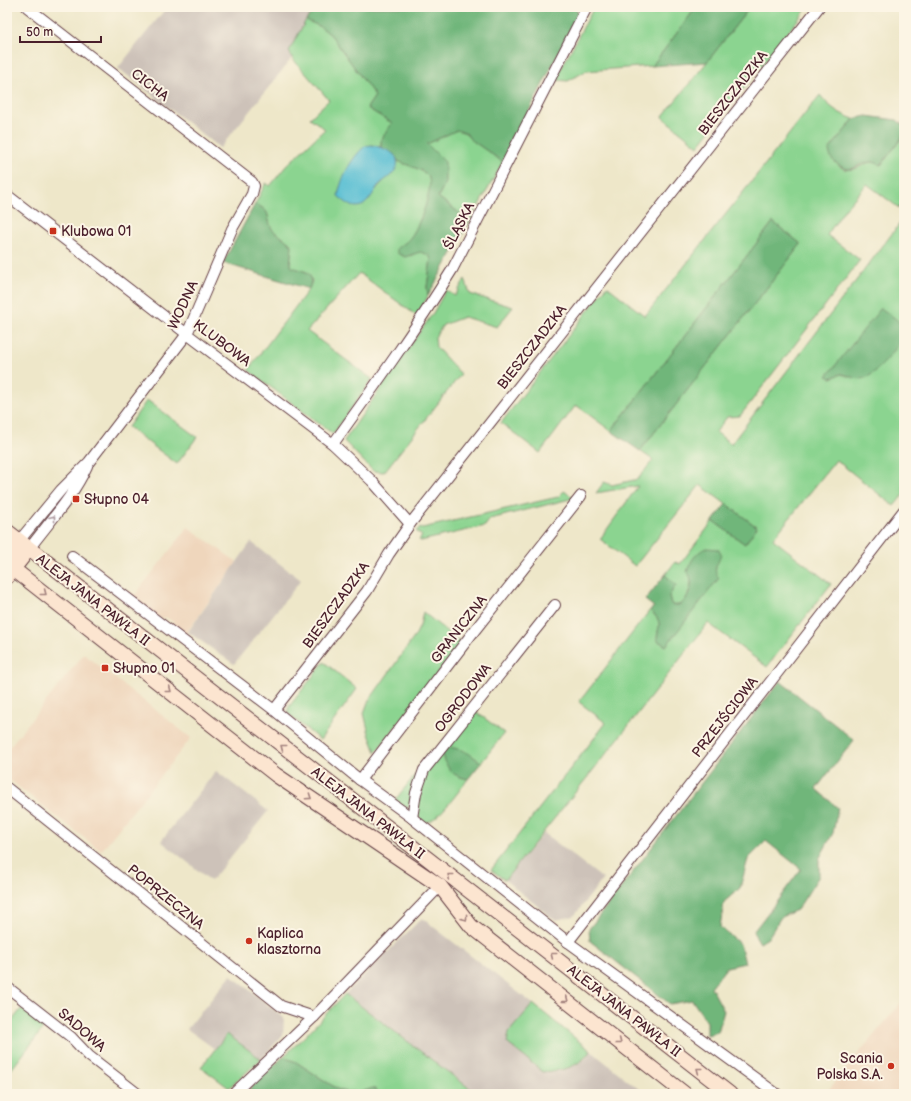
<svg xmlns="http://www.w3.org/2000/svg" width="911" height="1101" font-family="'Balsamiq Sans',sans-serif">
	<style>
		.built { fill: #efd6bc }
		.industrial { fill: #cdc2b9 }
		.green { fill: #8bd490; stroke: #6a7a5e; fill-rule: evenodd }
		.forest { fill: #70b67a; stroke: #5d6a52 }
		.water { fill: #56bed3; stroke: #506e7f }
		.lines { fill: none; stroke-linecap: round; stroke-linejoin: round }
		.street-casing { stroke: #633d43; stroke-width: 12 }
		.secondary-casing { stroke: #633d43; stroke-width: 16 }
		.street { stroke: #fff; stroke-width: 10 }
		.secondary { stroke: #fce5d0; stroke-width: 14 }
		.oneway { stroke: #ae9aa0 }
		.oneway2 { stroke: #a3827e }
		.poi-dot { fill: #c8321e; stroke: #fcf5e5; stroke-width: 1.5 }
		.labels { text-anchor: middle; dominant-baseline: central; stroke-width: 4; stroke-linejoin: round; paint-order: stroke }
		.street-label { font-size: 14px; fill: #4a1f2b; stroke: #fcf5e5 }
		.poi-label { font-size: 14px; fill: #4a1f2b; stroke: #fcf5e5; text-anchor: start }
	</style>
	<rect width="100%" height="100%" fill="#fcf5e5"/>
	<filter id="ink" filterUnits="userSpaceOnUse"><feTurbulence type="fractalNoise" baseFrequency=".025" numOctaves="2"/><feDisplacementMap in="SourceGraphic" scale="8" xChannelSelector="R" yChannelSelector="G"/><feConvolveMatrix kernelMatrix="1 2 1 2 8 2 1 2 1" color-interpolation-filters="sRGB"/></filter>
	<filter id="wash" filterUnits="userSpaceOnUse"><feTurbulence type="fractalNoise" baseFrequency=".012" numOctaves="4" result="noise"/><feDisplacementMap in="SourceGraphic" scale="16" xChannelSelector="R" yChannelSelector="G"/><feGaussianBlur stdDeviation="0.9" result="paint"/><feColorMatrix in="noise" values="0 0 0 0 0 0 0 0 0 0 0 0 0 0 0 0 0 1.4 0 .05"/><feComposite in="paint" operator="in"/></filter>
	<g filter="url(#wash)">
		<rect width="100%" height="100%" fill="#eee7c9"/>
		<g class="built">
			<polygon points="188,527 237,562 185,635 175,627 176,624 166,617 161,619 128,595 131,592 135,595"/>
			<polygon points="84,654 191,738 101,851 7,778 7,750"/>
			<polygon points="904,999 904,1094 825,1094"/>
		</g>
		<g class="industrial">
			<polygon points="167,7 316,7 306,20 289,51 292,58 220,148 118,68"/>
			<polygon points="251,542 301,580 234,664 188,632"/>
			<polygon points="216,771 268,811 211,881 161,841"/>
			<polygon points="544,833 603,879 574,916 555,920 505,880"/>
			<polygon points="422,918 533,1004 509,1032 562,1070 576,1065 585,1059 591,1051 645,1094 477,1094 345,994"/>
			<polygon points="231,975 284,1018 283,1035 261,1059 227,1034 215,1049 187,1029"/>
		</g>
		<g class="green">
			<path d="M594,7H652C663,9 681,7 693,7L695,9L652,66L586,71L568,81L555,80Z"/>
			<polygon points="750,7 808,7 698,146 662,117 707,62"/>
			<path d="M306,20L321,27L331,35L375,96L367,108L392,123L381,140V147L372,145L353,160L340,187L366,203C370,197 374,192 378,187C386,177 395,175 398,161C406,165 423,169 428,176C436,188 418,227 411,237C409,240 406,242 404,244L410,256L420,251L429,255L431,259L427,287L428,296L417,316L359,273L307,331L372,379L333,434L248,370L309,289L312,281L307,272L292,268L290,264L292,246C287,239 275,234 272,229C265,216 273,212 255,204L266,183L270,186L286,166L325,129L310,118L329,100L292,58L289,51Z"/>
			<path d="M820,95C829,107 841,115 854,119L829,150C833,162 842,174 857,168C862,166 867,162 872,162C875,162 879,164 881,165L904,135V202L899,208L867,184L845,209L827,235L860,260L740,416L727,417L716,432L731,444L904,218V494L894,506L836,460L773,539L831,584L767,667L708,623L622,734L505,880L491,870L606,723L579,702L650,610C664,624 658,623 657,640L666,646L715,574L716,567L690,574C694,585 685,612 671,604L669,596L676,585L665,575L675,562L680,564L713,521L745,544L757,527L700,485L635,566L600,539L638,486L596,493L604,482L612,485L638,479L653,460L640,451L801,244L773,222L611,431L576,405L540,453L501,423L607,286L645,316ZM903,329V334L900,341L851,377L841,374L831,378Z"/>
			<polygon points="457,130 466,133 470,139 503,162 470,221 438,197 445,183 427,144"/>
			<polygon points="465,279 470,294 513,307 497,327 464,317 443,325 435,337 436,347 461,374 384,472 373,471 344,441 433,313 446,290 455,296"/>
			<polygon points="147,400 197,437 177,464 128,427"/>
			<polygon points="564,491 574,498 490,519 485,526 421,541 419,540 422,536 416,531 418,529 558,497"/>
			<polygon points="423,612 461,643 376,752 369,734 364,713 368,702 415,636 420,626"/>
			<polygon points="324,662 357,689 320,740 288,714 288,708"/>
			<path d="M475,711L504,733L481,763C469,752 462,749 446,747Z"/>
			<path d="M442,752C447,769 451,775 468,779C461,788 439,820 427,822C422,822 420,819 417,816L421,787L427,770Z"/>
			<polygon points="419,770 410,804 408,808 405,808 395,800"/>
			<polygon points="345,994 477,1094 381,1094 373,1088 362,1092 348,1092 339,1090 296,1062 283,1057 305,1036"/>
			<path d="M533,1004L591,1051C577,1068 565,1070 543,1072L507,1043L509,1032Z"/>
			<polygon points="22,1008 45,1026 7,1075 7,1027"/>
			<polygon points="227,1034 261,1059 229,1088 201,1067"/>
		</g>
		<g class="forest">
			<path d="M316,7H576L578,15L503,162L470,139L466,133L457,130L427,144L445,162V183L438,197L470,221L428,296L427,287L431,259L429,255L420,252L405,257L397,253V248C401,245 406,243 409,239C418,230 435,187 428,176C423,169 406,165 398,161L395,156L381,147V140L392,123L367,108L375,96L331,35L321,27L306,20Z"/>
			<polygon points="693,7 750,7 707,62 652,66 695,9"/>
			<path d="M866,116L897,120L904,126V135L881,165C878,164 875,162 872,162C856,162 854,177 836,163C831,159 830,156 829,150L854,119Z"/>
			<path d="M255,204C273,212 265,216 272,229C276,234 287,239 292,246L290,264L292,267C306,272 315,272 309,289L223,263Z"/>
			<polygon points="773,222 801,244 640,451 611,431"/>
			<path d="M881,308C888,314 901,320 903,329C906,341 876,375 865,378C856,381 850,375 841,374L831,378L827,376Z"/>
			<polygon points="726,504 757,527 745,544 713,521"/>
			<path d="M706,548L718,549L721,554C719,564 711,569 719,578L666,646L657,640C658,623 664,624 650,610L654,607L645,600L665,575L676,585L669,596L671,604C685,612 698,582 687,572C690,562 696,552 706,548Z"/>
			<polygon points="780,681 854,740 816,789 838,808 833,833 819,859 819,876 797,910 781,917 768,938 760,943 753,932 774,905 801,869 766,841 748,859 740,888 724,902 720,927 740,944 745,963 727,967 711,987 724,1011 718,1032 707,1035 707,1022 692,1000 670,1004 590,941 589,929"/>
			<path d="M446,747C461,748 470,753 481,763L468,779C450,775 448,770 442,752Z"/>
			<polygon points="283,1057 296,1062 339,1090 348,1092 361,1092 373,1088 381,1094 255,1094 249,1089"/>
		</g>
		<path class="water" d="M372,145C379,147 396,151 397,160C400,173 384,179 378,186C373,193 367,207 357,207C350,207 343,200 338,196C341,178 351,158 365,146Z"/>
	</g>
	<g filter="url(#ink)">
		<g class="lines">
			<g class="street-casing">
				<g id="street">
					<polyline points="7,195 187,334 333,444 372,481 410,524"/>
					<path d="M333,444C374,387 415,330 452,270L587,7"/>
					<polyline points="19,541 61,490 89,462 187,334 232,229 252,194 254,186 252,182 27,7"/>
					<path d="M29,549C49,522 73,497 87,466"/>
					<polyline points="72,556 274,710 360,780 412,818 568,942 777,1094"/>
					<polyline points="274,710 367,591 389,554 410,524 819,7"/>
					<polyline points="360,780 471,635 581,496"/>
					<polyline points="7,788 281,1006 314,1017"/>
					<polyline points="412,818 416,793 424,770 555,605"/>
					<polyline points="568,942 904,510"/>
					<polyline points="7,987 71,1037 89,1056 138,1094"/>
					<polyline points="233,1094 314,1017 440,886"/>
				</g>
			</g>
			<g class="secondary-casing">
				<g id="secondary">
					<polyline points="7,531 730,1094"/>
					<polyline points="7,557 19,541"/>
					<polyline points="7,564 276,775 440,886 471,926 685,1094"/>
					<polyline points="7,577 29,549"/>
				</g>
			</g>
			<use href="#street" class="street"/>
			<use href="#secondary" class="secondary"/>
		</g>
		<defs><path id="oneway-chevron" d="M-2-3.5L2.5 0L-2 3.5" fill="none" stroke-width="1.6" stroke-linecap="round" stroke-linejoin="round"/></defs>
		<use class="oneway" href="#oneway-chevron" transform="translate(53 518) rotate(-52)"/>
		<g class="oneway2">
			<use href="#oneway-chevron" transform="translate(44 593) rotate(38)"/>
			<use href="#oneway-chevron" transform="translate(169 690) rotate(38)"/>
			<use href="#oneway-chevron" transform="translate(283 747) rotate(-142)"/>
			<use href="#oneway-chevron" transform="translate(309 797) rotate(34)"/>
			<use href="#oneway-chevron" transform="translate(450 876) rotate(-142)"/>
			<use href="#oneway-chevron" transform="translate(465 918) rotate(52)"/>
			<use href="#oneway-chevron" transform="translate(553 955) rotate(-142)"/>
			<use href="#oneway-chevron" transform="translate(566 1000) rotate(38)"/>
			<use href="#oneway-chevron" transform="translate(619 1042) rotate(38)"/>
			<use href="#oneway-chevron" transform="translate(699 1070) rotate(-142)"/>
		</g>
	</g>
	<g class="poi-dot">
		<rect x="49" y="227" width="8" height="8" rx="2"/>
		<rect x="72" y="495" width="8" height="8" rx="2"/>
		<rect x="101" y="664" width="8" height="8" rx="2"/>
		<circle cx="249" cy="941" r="4"/>
		<circle cx="891" cy="1066" r="4"/>
	</g>
	<g class="labels">
		<g class="street-label">
			<text transform="translate(150 85) rotate(38)">CICHA</text>
			<text transform="translate(733 93) rotate(-52)">BIESZCZADZKA</text>
			<text transform="translate(459 226) rotate(-63)">ŚLĄSKA</text>
			<text transform="translate(183 305) rotate(-65)">WODNA</text>
			<text transform="translate(222 343) rotate(37)">KLUBOWA</text>
			<text transform="translate(532 347) rotate(-52)">BIESZCZADZKA</text>
			<text transform="translate(93 600) rotate(38)">ALEJA JANA PAWŁA II</text>
			<text transform="translate(336 605) rotate(-54)">BIESZCZADZKA</text>
			<text transform="translate(459 629) rotate(-52)">GRANICZNA</text>
			<text transform="translate(463 698) rotate(-52)">OGRODOWA</text>
			<text transform="translate(725 717) rotate(-52)">PRZEJŚCIOWA</text>
			<text transform="translate(368 813) rotate(38)">ALEJA JANA PAWŁA II</text>
			<text transform="translate(166 897) rotate(39)">POPRZECZNA</text>
			<text transform="translate(624 1011) rotate(38)">ALEJA JANA PAWŁA II</text>
			<text transform="translate(82 1030) rotate(41)">SADOWA</text>
		</g>
		<g class="poi-label">
			<text x="61" y="231">Klubowa 01</text>
			<text x="84" y="499">Słupno 04</text>
			<text x="113" y="668">Słupno 01</text>
			<text x="257" y="933">Kaplica<tspan x="257" dy="16">klasztorna</tspan></text>
			<text x="883" y="1058" text-anchor="end">Scania<tspan x="883" dy="16">Polska S.A.</tspan></text>
		</g>
	</g>
	<rect width="911" height="1101" fill="none" stroke="#fcf5e5" stroke-width="24"/>
	<path d="M20 36v6h81v-6" fill="none" stroke="#4a1f2b" stroke-width="2"/>
	<text x="26" y="36" font-size="12" fill="#4a1f2b" stroke="#fcf5e5" stroke-width="3" paint-order="stroke">50 m</text>
</svg>
